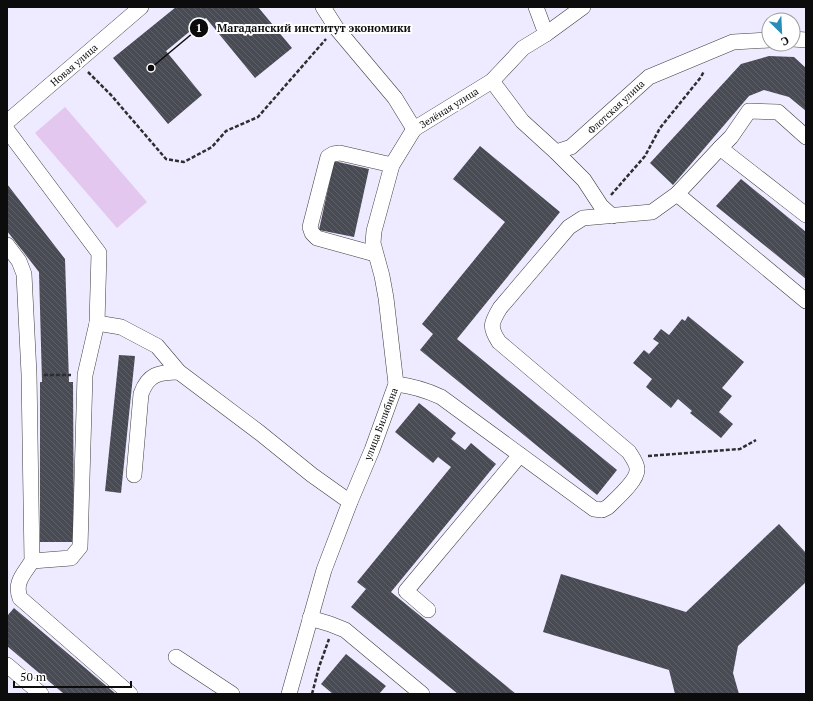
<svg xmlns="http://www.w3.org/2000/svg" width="813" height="701" font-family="'PT Serif',serif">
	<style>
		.pitch { fill: #e3c7ef }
		.building { fill: url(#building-back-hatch) }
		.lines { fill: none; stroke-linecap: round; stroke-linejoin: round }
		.minor-casing { stroke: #3f3f3f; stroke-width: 16 }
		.path { stroke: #2e2e2e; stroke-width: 2.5; stroke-dasharray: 4 2; stroke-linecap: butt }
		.minor { stroke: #fff; stroke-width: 15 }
		.labels { text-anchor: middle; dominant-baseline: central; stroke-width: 4; stroke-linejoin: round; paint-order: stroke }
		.street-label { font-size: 10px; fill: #0c0c0c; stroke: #fff }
		.leader { fill: none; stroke: #0c0c0c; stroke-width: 1.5 }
		.callout-dot { fill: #0c0c0c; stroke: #fff; stroke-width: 1.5 }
		.mark-label { font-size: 12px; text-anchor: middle; font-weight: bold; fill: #fff }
		.callout-label { font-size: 11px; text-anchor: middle; font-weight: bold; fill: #0c0c0c; stroke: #fff; stroke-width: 4; stroke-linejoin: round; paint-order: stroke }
	</style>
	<defs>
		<pattern id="building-back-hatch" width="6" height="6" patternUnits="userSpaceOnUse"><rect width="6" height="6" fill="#484b54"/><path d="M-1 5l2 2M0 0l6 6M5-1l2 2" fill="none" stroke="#5e6068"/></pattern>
	</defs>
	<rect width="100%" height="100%" fill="#eeeaff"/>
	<polygon class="pitch" points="65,107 147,202 117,228 35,133"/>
	<g class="building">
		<polygon points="176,7 258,7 292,48 255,78 206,18 166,51 202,95 168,124 113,58"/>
		<polygon points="769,56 794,57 806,68 806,111 789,97 764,90 749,96 673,185 650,163 741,64"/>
		<polygon points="480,146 560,212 457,339 617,470 597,495 420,350 433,334 422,324 505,222 453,179"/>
		<polygon points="334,161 369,169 354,237 319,230"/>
		<polygon points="741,179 806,232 806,279 716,206"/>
		<polygon points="7,184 65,259 69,382 73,382 74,542 40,542 40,382 42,382 39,272 7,231"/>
		<polygon points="688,316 744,362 722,388 732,396 719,412 733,424 721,438 690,413 692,411 678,399 671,408 646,387 652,379 633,363 644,350 649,354 659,343 653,339 661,329 669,335 682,319 685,321"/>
		<polygon points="119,355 135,356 121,493 105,491"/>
		<polygon points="419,403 456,433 451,439 465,450 471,443 496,464 391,592 516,694 458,694 351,607 366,589 357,582 451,467 438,457 433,463 395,432"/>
		<polygon points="779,524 806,553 806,582 738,646 733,673 739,694 675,694 669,670 543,632 561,574 686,612"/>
		<polygon points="14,608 116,694 64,694 7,646 7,616"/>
		<polygon points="346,654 386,686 379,694 333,694 321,684"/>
	</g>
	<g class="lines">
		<g class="minor-casing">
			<g id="minor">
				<polyline points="323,7 337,29 395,98 414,129 492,81 523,48 546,34 583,7"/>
				<polyline points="536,7 546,34"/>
				<polyline points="793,39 806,40"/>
				<polyline points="492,81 522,121 556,152 571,147 649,77 733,42 769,40"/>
				<polyline points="7,122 141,7"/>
				<polyline points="7,130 99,253 97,323 85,375 80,547 71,558 32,561"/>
				<polyline points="720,148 731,137 749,111 778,112 806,137"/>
				<polyline points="556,152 584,180 601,206 612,216"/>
				<polyline points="806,215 720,148 677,194 806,301"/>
				<path d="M7,245L19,261L24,274L29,374L32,561C24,574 14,582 20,598L130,694"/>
				<polyline points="375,254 317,238 312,233 310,227 328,157 333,154 340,153 392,165"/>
				<polyline points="97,323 121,327 157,346 179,372 260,433 312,475 350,502"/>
				<path d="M396,384C413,386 426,390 441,397L594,509L602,510L608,507C616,499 638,480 637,469C637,463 632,457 629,452L499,342C489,327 491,323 500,308L569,227L583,218L652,212L677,194"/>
				<path d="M134,475L141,394C148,374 159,372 179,372"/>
				<polyline points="428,610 406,591 520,455"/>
				<polyline points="310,618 330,624 345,630 422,694"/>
				<polyline points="176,657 232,694"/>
				<polyline points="7,665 41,694"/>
				<polyline points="289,694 324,570 350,502 372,450 396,384 386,298 382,276 373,243 374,231 392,165 414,129"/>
			</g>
		</g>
		<g class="path">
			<polyline points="88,72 111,95 166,159 184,162 212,147 226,131 258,117 326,39"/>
			<polyline points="611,195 645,156 660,128 701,77 704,71"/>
			<polyline points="44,375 71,375"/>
			<polyline points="648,456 740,449 756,440"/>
			<polyline points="312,694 319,667 329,639"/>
		</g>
		<use href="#minor" class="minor"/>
	</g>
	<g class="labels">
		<g class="street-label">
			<text transform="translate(74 65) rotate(-41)">Новая улица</text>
			<text transform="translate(616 107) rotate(-43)">Флотская улица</text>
			<text transform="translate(449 108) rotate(-32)">Зелёная улица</text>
			<text transform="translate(381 424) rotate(-69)">улица Билибина</text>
		</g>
	</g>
	<path class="leader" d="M151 68L199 28"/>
	<g class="callout-dot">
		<circle cx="151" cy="68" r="4"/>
		<circle cx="199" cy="28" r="10"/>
	</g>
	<g class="mark-label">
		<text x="199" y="32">1</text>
	</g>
	<g class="callout-label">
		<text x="314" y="32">Магаданский институт экономики</text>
	</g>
	<rect width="813" height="701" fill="none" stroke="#0c0c0c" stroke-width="16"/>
	<g transform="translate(781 32) rotate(156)"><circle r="19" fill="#ffffff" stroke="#9e9e9e"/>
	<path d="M0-3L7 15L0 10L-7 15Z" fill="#278cb8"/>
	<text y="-6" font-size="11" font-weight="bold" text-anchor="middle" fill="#0c0c0c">С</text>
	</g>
	<path d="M14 681v6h117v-6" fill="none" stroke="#0c0c0c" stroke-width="2"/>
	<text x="20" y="681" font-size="12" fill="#0c0c0c" stroke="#ffffff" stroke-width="3" paint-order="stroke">50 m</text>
</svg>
